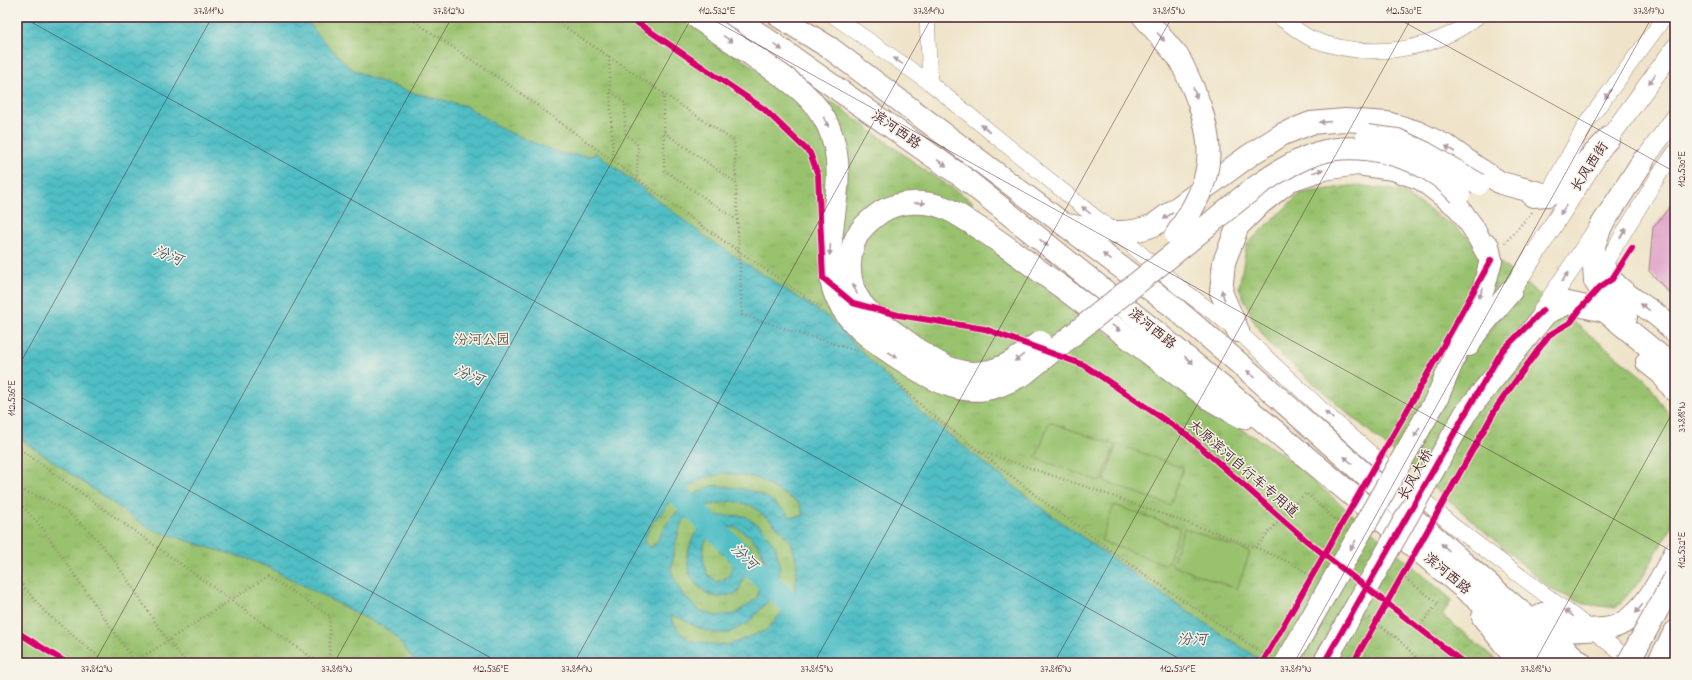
<svg xmlns="http://www.w3.org/2000/svg" width="1692" height="680" font-family="'Indie Flower','LXGW WenKai TC',sans-serif">
	<style>
		.grass { fill: url(#grass-tufts); stroke: #72704c }
		.pitch { fill: #99c26e; stroke: #72704c }
		.water { fill: url(#water-waves); stroke: #4d6e78; fill-rule: evenodd }
		.lines { fill: none; stroke-linecap: round; stroke-linejoin: round }
		.river { stroke: #50bec5; stroke-width: 23 }
		.building { fill: #de9ec7 }
		.minor-casing { stroke: #9c827a; stroke-width: 16 }
		.major-casing { stroke: #9c827a; stroke-width: 20 }
		.highway-casing { stroke: #9c827a; stroke-width: 24 }
		.path { stroke: #9c827a; stroke-width: 2.5; stroke-dasharray: 1 3; stroke-linecap: butt }
		.minor { stroke: #fff; stroke-width: 15 }
		.major { stroke: #fff; stroke-width: 19 }
		.highway { stroke: #fff; stroke-width: 22 }
		.highway-bridge-casing { stroke: #9c827a; stroke-width: 24; stroke-linecap: butt }
		.highway-bridge { stroke: #fff; stroke-width: 22 }
		.cycleway-casing { stroke: #f7f3e8; stroke-width: 8 }
		.cycleway { stroke: #d6006c; stroke-width: 6 }
		.oneway { fill: #ae9aa0 }
		.ticks { fill: none; stroke: #4a1f2b; stroke-width: 1; stroke-opacity: 0.45 }
		.labels { text-anchor: middle; dominant-baseline: central; stroke-width: 3; stroke-linejoin: round; paint-order: stroke }
		.street-label { font-size: 14px; fill: #4a1f2b; stroke: #f7f3e8 }
		.park-label { font-size: 14px; fill: #62503f; stroke: #f7f3e8 }
		.water-label { font-size: 15px; font-style: italic; fill: #4c5761; stroke: #f7f3e8 }
		.neatline { fill: none; stroke: #4a1f2b; stroke-width: 1.5 }
		.ticks-label { font-size: 10px; text-anchor: middle; fill: #4a1f2b }
	</style>
	<defs>
		<pattern id="grass-tufts" width="24" height="20" patternUnits="userSpaceOnUse"><rect width="24" height="20" fill="#99c26e"/><path d="M3 7l-1-3M5 7V3M7 7l1-3M15 17l-1-3M17 17v-4M19 17l1-3" fill="none" stroke="#85a65f"/></pattern>
		<pattern id="water-waves" width="16" height="10" patternUnits="userSpaceOnUse"><rect width="16" height="10" fill="#50bec5"/><path d="M0 5q4-4 8 0t8 0" fill="none" stroke="#449aa0"/></pattern>
	</defs>
	<rect width="100%" height="100%" fill="#f7f3e8"/>
	<filter id="ink" filterUnits="userSpaceOnUse"><feTurbulence type="fractalNoise" baseFrequency=".025" numOctaves="2"/><feDisplacementMap in="SourceGraphic" scale="8" xChannelSelector="R" yChannelSelector="G"/><feConvolveMatrix kernelMatrix="1 2 1 2 8 2 1 2 1" color-interpolation-filters="sRGB"/></filter>
	<filter id="wash" filterUnits="userSpaceOnUse"><feTurbulence type="fractalNoise" baseFrequency=".012" numOctaves="4" result="noise"/><feDisplacementMap in="SourceGraphic" scale="16" xChannelSelector="R" yChannelSelector="G"/><feGaussianBlur stdDeviation="0.9" result="paint"/><feColorMatrix in="noise" values="0 0 0 0 0 0 0 0 0 0 0 0 0 0 0 0 0 1.4 0 .05"/><feComposite in="paint" operator="in"/></filter>
	<g filter="url(#wash)">
		<rect width="100%" height="100%" fill="#efe4c9"/>
		<g class="grass">
			<polygon points="17,17 680,17 771,79 834,103 930,174 972,201 968,228 1215,414 1281,453 1452,600 1442,615 1500,663 22,663 17,660"/>
			<polygon points="1357,185 1400,191 1458,229 1646,380 1675,424 1675,514 1672,525 1641,580 1616,608 1584,604 1552,590 1271,346 1253,320 1239,287 1247,244 1301,193"/>
		</g>
		<g class="pitch">
			<polygon points="1049,422 1115,445 1101,482 1036,458"/>
			<polygon points="1117,444 1183,468 1170,505 1104,481"/>
			<polygon points="1114,505 1180,528 1167,565 1101,541"/>
			<polygon points="1184,528 1250,552 1237,589 1171,565"/>
		</g>
		<path class="water" d="M17,17H303L307,19L316,33L350,68L376,80L410,92L466,106L504,130L562,154L593,156L595,152L707,238L828,317L923,414L1036,504L1182,608L1265,663H416L392,632L270,568L245,558L213,549L148,528L17,436ZM724,473L757,478L799,503L804,516L791,517C769,497 760,490 729,487C724,487 716,485 711,486C696,490 678,510 669,521C660,531 661,541 650,548L644,540L652,523L666,508L671,497L704,478ZM732,501L751,505L772,522L791,541L797,564L795,590L782,612L767,630L728,645L711,644L689,640L677,629L670,615L682,619L696,627L714,633H728L748,623L770,599L779,580L780,567L776,548L762,528L745,516H714L702,525L694,535L687,555L689,573L696,584L709,595L720,597L738,593L747,568L746,555L738,548L725,545L719,552L727,556L732,567L728,577L717,582L707,574L703,559V546L709,536L724,527L737,528L750,536L761,550L765,561L757,598L735,614L715,616L697,609L680,591L671,571L675,545L682,521L705,506Z"/>
		<g class="lines">
			<polyline class="river" points="655,471 851,663"/>
		</g>
		<g id="blocks">
			<polygon class="building" points="1675,200 1675,299 1649,271 1653,228"/>
		</g>
	</g>
	<g filter="url(#ink)">
		<use href="#blocks" fill-opacity="0" stroke="#9c827a" stroke-width="1"/>
		<g class="lines">
			<g class="minor-casing">
				<g id="minor">
					<polyline points="835,17 930,83 1095,217 1117,233 1179,287 1238,331 1331,418 1452,525 1591,629 1633,663"/>
					<polyline points="927,17 930,83"/>
					<path d="M1278,17C1290,23 1300,34 1312,39C1365,60 1432,53 1477,17"/>
					<polyline points="1548,193 1587,122 1665,17"/>
					<polyline points="1603,267 1660,173 1675,152"/>
				</g>
			</g>
			<g class="major-casing">
				<g id="major">
					<polyline points="1634,174 1675,118"/>
					<polyline points="1511,291 1609,138 1675,48"/>
					<polyline points="1543,310 1597,230"/>
				</g>
			</g>
			<g class="highway-casing">
				<g id="highway">
					<polyline points="735,17 964,178 1156,332 1454,580 1552,663"/>
					<polyline points="780,17 830,48 1171,305 1254,376 1466,565 1581,663"/>
					<polyline points="1144,17 1179,58"/>
					<polyline points="1533,196 1547,195 1562,187 1609,138"/>
					<path d="M1067,225C1100,230 1122,238 1154,225L1250,155L1283,134L1311,123L1345,120L1387,123L1417,132L1448,147L1476,167L1501,183L1547,195"/>
					<path d="M1603,262C1605,285 1643,304 1659,317C1665,322 1670,327 1675,332"/>
					<polyline points="1063,288 1208,398 1243,418"/>
					<polyline points="1626,317 1610,304 1595,281 1593,248 1601,226 1643,161"/>
					<polyline points="1238,331 1221,292 1224,262 1238,226 1261,203 1290,180 1323,169 1357,164 1393,169 1421,179 1458,207 1472,226 1491,260"/>
					<polyline points="1469,345 1475,334 1511,291"/>
					<polyline points="1647,362 1661,373 1675,391"/>
					<polyline points="1437,398 1484,287 1491,260 1488,246"/>
					<polyline points="1465,414 1546,313 1568,303 1605,311 1675,368"/>
					<path d="M1543,614L1564,631C1577,630 1591,630 1604,629C1639,626 1660,580 1675,553"/>
					<polyline points="1483,617 1519,663"/>
					<polyline points="1658,663 1675,632"/>
				</g>
			</g>
			<g class="path">
				<polyline points="408,17 512,87 699,224 822,308"/>
				<polyline points="550,17 734,141 742,315 860,352"/>
				<polyline points="609,57 613,161"/>
				<polyline points="611,92 625,103 625,133 638,145 637,178"/>
				<polyline points="664,94 664,170 738,221"/>
				<polyline points="664,132 736,183"/>
				<polyline points="1505,243 1532,212"/>
				<polyline points="888,373 925,409 1047,504 1141,572 1270,658"/>
				<polyline points="17,447 319,663"/>
				<polyline points="980,451 1095,490 1255,547 1295,565 1315,579"/>
				<path d="M17,488C31,494 48,499 61,508C118,545 142,615 187,663"/>
				<polyline points="17,501 40,525 135,662"/>
				<polyline points="1255,547 1261,542 1287,511 1306,493 1341,525"/>
				<polyline points="1402,576 1438,603 1418,628"/>
				<polyline points="17,579 46,613 106,663"/>
				<polyline points="1369,618 1397,638 1419,660 1420,663"/>
				<polyline points="133,663 268,576 330,616 329,663"/>
			</g>
			<use href="#minor" class="minor"/>
			<use href="#major" class="major"/>
			<use href="#highway" class="highway"/>
			<g class="highway-bridge-casing">
				<g id="highway-bridge">
					<path d="M696,17C716,31 736,44 756,58C784,77 815,95 829,128C838,149 839,176 836,199C833,225 828,251 831,277C835,319 878,345 911,366C938,383 965,397 998,386C1007,383 1015,378 1023,375C1078,330 1133,286 1188,242C1227,210 1270,169 1318,153C1355,141 1407,153 1439,176C1446,181 1453,188 1459,194"/>
					<polyline points="1367,136 1397,140 1425,153 1478,184"/>
					<path d="M1176,235C1189,215 1203,193 1207,169C1214,132 1195,90 1179,58"/>
					<path d="M1040,342C1019,358 1000,373 973,373C947,372 926,356 906,341C891,330 874,319 862,304C846,284 846,250 861,230C866,223 874,217 881,212C898,201 926,200 945,208C955,212 965,219 974,225C1005,244 1033,267 1063,288"/>
					<polyline points="1286,663 1437,398"/>
					<polyline points="1324,663 1465,414"/>
					<polyline points="1628,663 1675,578"/>
				</g>
			</g>
			<use href="#highway-bridge" class="highway-bridge"/>
			<g class="cycleway-casing">
				<g id="cycleway">
					<polyline points="629,17 764,109 810,153 818,175 823,278 853,303 898,315 985,329 1084,365 1187,435 1308,542 1464,663"/>
					<polyline points="17,632 67,663"/>
					<polyline points="1262,663 1405,414 1491,260"/>
					<polyline points="1324,663 1465,414 1502,351 1543,310"/>
					<polyline points="1353,663 1498,405 1549,335 1571,322 1581,308 1600,287 1612,279 1632,248"/>
				</g>
			</g>
			<use href="#cycleway" class="cycleway"/>
		</g>
		<defs><path id="oneway-solid" d="M-6-.8H1V-3.2L6.5 0L1 3.2V.8H-6Z"/></defs>
		<g class="oneway">
			<use href="#oneway-solid" transform="translate(1161 37) rotate(50)"/>
			<use href="#oneway-solid" transform="translate(728 39) rotate(35)"/>
			<use href="#oneway-solid" transform="translate(778 47) rotate(35)"/>
			<use href="#oneway-solid" transform="translate(898 61) rotate(-145)"/>
			<use href="#oneway-solid" transform="translate(1652 79) rotate(126)"/>
			<use href="#oneway-solid" transform="translate(1195 93) rotate(71)"/>
			<use href="#oneway-solid" transform="translate(1608 94) rotate(126)"/>
			<use href="#oneway-solid" transform="translate(826 122) rotate(63)"/>
			<use href="#oneway-solid" transform="translate(1325 122) rotate(175)"/>
			<use href="#oneway-solid" transform="translate(985 128) rotate(-141)"/>
			<use href="#oneway-solid" transform="translate(1450 149) rotate(-147)"/>
			<use href="#oneway-solid" transform="translate(942 163) rotate(35)"/>
			<use href="#oneway-solid" transform="translate(1318 171) rotate(-17)"/>
			<use href="#oneway-solid" transform="translate(920 203) rotate(3)"/>
			<use href="#oneway-solid" transform="translate(1086 210) rotate(-141)"/>
			<use href="#oneway-solid" transform="translate(1563 210) rotate(123)"/>
			<use href="#oneway-solid" transform="translate(1168 216) rotate(146)"/>
			<use href="#oneway-solid" transform="translate(1623 233) rotate(-59)"/>
			<use href="#oneway-solid" transform="translate(1044 243) rotate(39)"/>
			<use href="#oneway-solid" transform="translate(830 250) rotate(95)"/>
			<use href="#oneway-solid" transform="translate(1107 257) rotate(-143)"/>
			<use href="#oneway-solid" transform="translate(1565 277) rotate(-56)"/>
			<use href="#oneway-solid" transform="translate(855 289) rotate(-112)"/>
			<use href="#oneway-solid" transform="translate(1481 293) rotate(113)"/>
			<use href="#oneway-solid" transform="translate(1223 295) rotate(-106)"/>
			<use href="#oneway-solid" transform="translate(1645 307) rotate(-144)"/>
			<use href="#oneway-solid" transform="translate(1116 328) rotate(37)"/>
			<use href="#oneway-solid" transform="translate(893 355) rotate(32)"/>
			<use href="#oneway-solid" transform="translate(1019 358) rotate(144)"/>
			<use href="#oneway-solid" transform="translate(1189 360) rotate(40)"/>
			<use href="#oneway-solid" transform="translate(1251 374) rotate(-139)"/>
			<use href="#oneway-solid" transform="translate(1329 415) rotate(-137)"/>
			<use href="#oneway-solid" transform="translate(1417 432) rotate(120)"/>
			<use href="#oneway-solid" transform="translate(1348 460) rotate(-138)"/>
			<use href="#oneway-solid" transform="translate(1353 545) rotate(120)"/>
			<use href="#oneway-solid" transform="translate(1445 547) rotate(-138)"/>
			<use href="#oneway-solid" transform="translate(1639 609) rotate(129)"/>
			<use href="#oneway-solid" transform="translate(1569 613) rotate(-144)"/>
		</g>
	</g>
	<path class="ticks" d="M22,17L1187,663M708,17L1675,553M1395,17L1675,172M17,369L212,17M17,395L500,663M94,663L452,17M334,663L692,17M574,663L932,17M814,663L1172,17M1054,663L1412,17M1294,663L1652,17M1534,663L1675,408"/>
	<g class="labels">
		<g class="street-label">
			<text transform="translate(896 130) rotate(35)">滨河西路</text>
			<text transform="translate(1590 167) rotate(-57)">长风西街</text>
			<text transform="translate(1152 329) rotate(39)">滨河西路</text>
			<text transform="translate(1243 469) rotate(41)">太原滨河自行车专用道</text>
			<text transform="translate(1416 475) rotate(-61)">长风大桥</text>
			<text transform="translate(1447 574) rotate(40)">滨河西路</text>
		</g>
		<g class="park-label">
			<text x="482" y="340">汾河公园</text>
		</g>
		<g class="water-label">
			<text transform="translate(168 256) rotate(22)">汾河</text>
			<text transform="translate(469 376) rotate(22)">汾河</text>
			<text transform="translate(744 557) rotate(45)">汾河</text>
			<text x="1192" y="640">汾河</text>
		</g>
	</g>
	<rect width="1692" height="680" fill="none" stroke="#f7f3e8" stroke-width="44"/>
	<rect x="22" y="22" width="1648" height="636" class="neatline"/>
	<g class="ticks-label">
		<text x="209" y="14">37.811°N</text>
		<text x="449" y="14">37.812°N</text>
		<text x="717" y="14">112.532°E</text>
		<text x="929" y="14">37.814°N</text>
		<text x="1169" y="14">37.815°N</text>
		<text x="1404" y="14">112.530°E</text>
		<text x="1649" y="14">37.817°N</text>
		<text transform="translate(1681 169) rotate(-90)" y="4">112.530°E</text>
		<text transform="translate(11 398) rotate(-90)" y="4">112.536°E</text>
		<text transform="translate(1681 417) rotate(-90)" y="4">37.818°N</text>
		<text transform="translate(1681 550) rotate(-90)" y="4">112.532°E</text>
		<text x="97" y="672">37.812°N</text>
		<text x="337" y="672">37.813°N</text>
		<text x="491" y="672">112.536°E</text>
		<text x="577" y="672">37.814°N</text>
		<text x="817" y="672">37.815°N</text>
		<text x="1056" y="672">37.816°N</text>
		<text x="1178" y="672">112.534°E</text>
		<text x="1296" y="672">37.817°N</text>
		<text x="1536" y="672">37.818°N</text>
	</g>
</svg>
